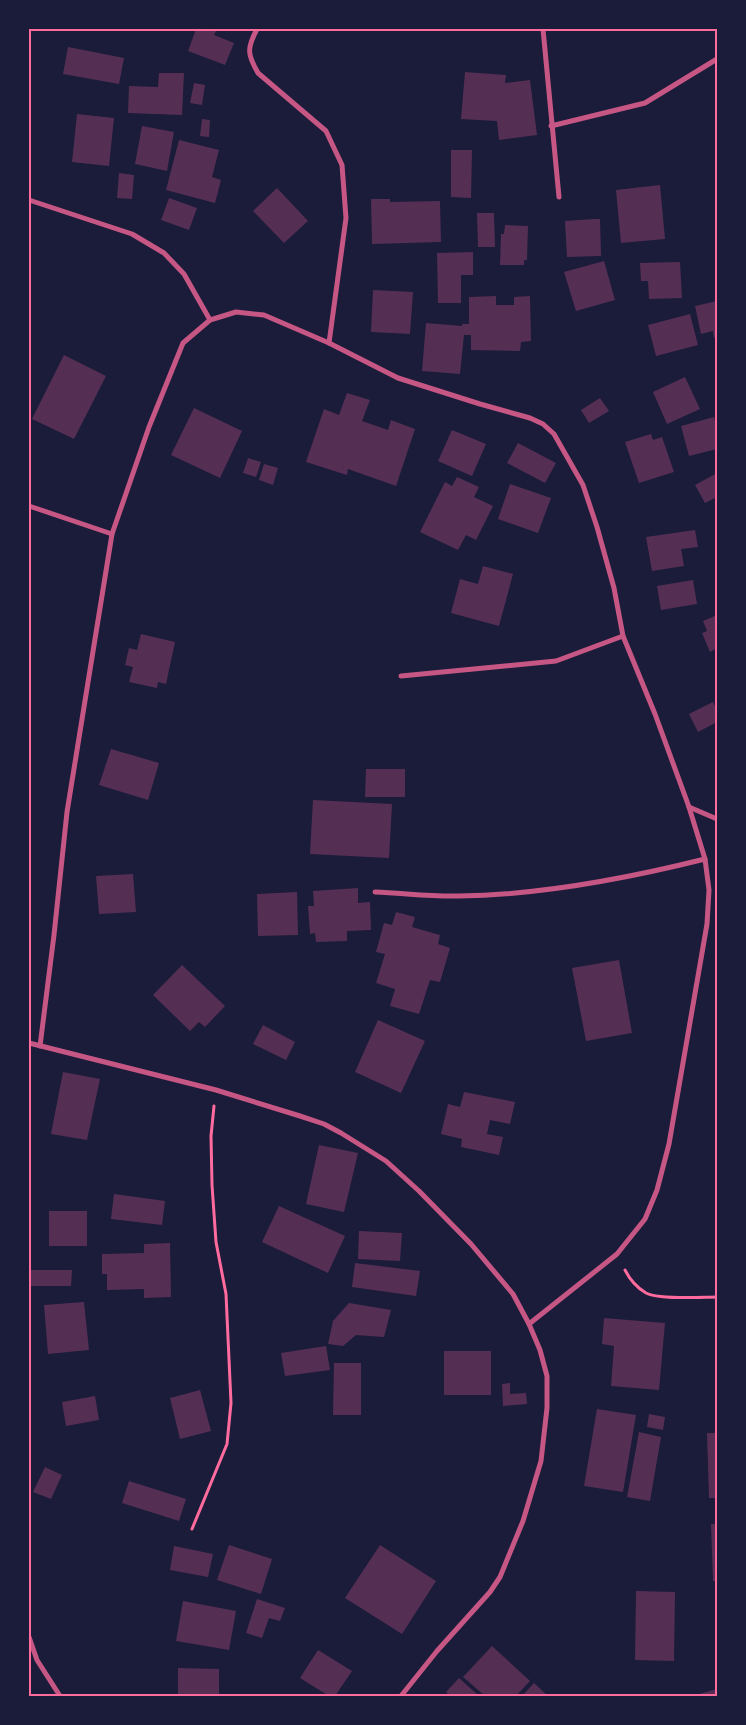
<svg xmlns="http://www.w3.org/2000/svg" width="746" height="1725" font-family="'Alegreya Sans',sans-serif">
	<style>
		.building { fill: #542f53 }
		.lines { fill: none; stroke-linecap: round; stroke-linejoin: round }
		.path { stroke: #ff6b9d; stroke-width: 3 }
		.minor { stroke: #c65784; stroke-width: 5 }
		.neatline { fill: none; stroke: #ff6b9d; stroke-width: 2 }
	</style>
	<rect width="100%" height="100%" fill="#1b1b3a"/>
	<g class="building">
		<polygon points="196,29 217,29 214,35 234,43 225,65 188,51"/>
		<polygon points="68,47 124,58 119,84 63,74"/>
		<polygon points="465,72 506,75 505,83 530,80 537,135 499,140 497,121 461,119"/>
		<polygon points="159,73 184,73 182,115 128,113 129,86 158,87"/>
		<polygon points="194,83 205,85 202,105 190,103"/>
		<polygon points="77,114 114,118 109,166 72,162"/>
		<polygon points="202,119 210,120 209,137 200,136"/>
		<polygon points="142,126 174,132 167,171 135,164"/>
		<polygon points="179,140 219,150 212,177 221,180 215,203 166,190"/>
		<polygon points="451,150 472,150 471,198 451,197"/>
		<polygon points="119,173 134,175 132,199 117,198"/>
		<polygon points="660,185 665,239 621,243 616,190"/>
		<polygon points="277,188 308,221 284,243 253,211"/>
		<polygon points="169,198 197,208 189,230 161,220"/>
		<polygon points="371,199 390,199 390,202 440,201 441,242 372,244"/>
		<polygon points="477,213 494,213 495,247 478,247"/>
		<polygon points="594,219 600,219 601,256 567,257 565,221"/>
		<polygon points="505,225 528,226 527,260 524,260 524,265 500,265 501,234 504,234"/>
		<polygon points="473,252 473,275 461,275 461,303 438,303 437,253"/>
		<polygon points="604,261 615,300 576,311 564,272"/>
		<polygon points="680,262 682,298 649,299 648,281 641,281 640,263"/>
		<polygon points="373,290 413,292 410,334 371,332"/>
		<polygon points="496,296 496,305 514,305 514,297 530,296 531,341 521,342 520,351 471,350 471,335 464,335 460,374 422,371 426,323 462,326 462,324 469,324 469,297"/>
		<polygon points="717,301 717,337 714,338 713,331 701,334 695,306"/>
		<polygon points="690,314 698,345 656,356 648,325"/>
		<polygon points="64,355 106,376 74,439 32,419"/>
		<polygon points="685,377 700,409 667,424 653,392"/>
		<polygon points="347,393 370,400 362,421 388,430 391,420 415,429 396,486 348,469 347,475 306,462 324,409 339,415"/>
		<polygon points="600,398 609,411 589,423 581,410"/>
		<polygon points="194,408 242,431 220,478 171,455"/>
		<polygon points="714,417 717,429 717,449 689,456 681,426"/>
		<polygon points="452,430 486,444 472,476 438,461"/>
		<polygon points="651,434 653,440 662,437 674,472 639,483 625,442"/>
		<polygon points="518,443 556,463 545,483 507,463"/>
		<polygon points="248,458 261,462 256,477 243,473"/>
		<polygon points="264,464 278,468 273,485 259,480"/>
		<polygon points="717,473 717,497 705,503 695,485"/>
		<polygon points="457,477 479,487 474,497 493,506 476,540 466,535 458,550 420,532 445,482 452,486"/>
		<polygon points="510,484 551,498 538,533 498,519"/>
		<polygon points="695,530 698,547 681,549 684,566 652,571 646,537"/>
		<polygon points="483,566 513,574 499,626 451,613 460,579 478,584"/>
		<polygon points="693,580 697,604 661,610 657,586"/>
		<polygon points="717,615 717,648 710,652 702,633 707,631 703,621"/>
		<polygon points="141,634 175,642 166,684 158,682 157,688 129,682 133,667 125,665 129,648 137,650"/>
		<polygon points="713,702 717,710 717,722 698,732 689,714"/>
		<polygon points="111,749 159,763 148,800 99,785"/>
		<polygon points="366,769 405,769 405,797 365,797"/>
		<polygon points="313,800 392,804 389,858 310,854"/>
		<polygon points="133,874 136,912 99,914 96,876"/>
		<polygon points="358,888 358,903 370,902 371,930 347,931 347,941 316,942 315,933 310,934 308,906 314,906 313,891"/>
		<polygon points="297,892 298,935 258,936 257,894"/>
		<polygon points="396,912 415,917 412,927 440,935 438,944 450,948 440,982 430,980 419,1014 390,1006 395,989 376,983 385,954 376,952 384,923 392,925"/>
		<polygon points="619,960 632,1033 586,1041 572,968"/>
		<polygon points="182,965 225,1006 205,1027 199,1022 190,1031 153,995"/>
		<polygon points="378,1020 425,1041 401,1093 355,1072"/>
		<polygon points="263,1025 295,1042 286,1060 253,1044"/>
		<polygon points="63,1072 100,1079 87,1140 51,1134"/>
		<polygon points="464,1092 515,1102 510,1124 490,1120 487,1134 503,1137 499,1155 461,1147 462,1139 441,1134 448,1104 460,1107"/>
		<polygon points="319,1145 358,1153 344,1212 306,1204"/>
		<polygon points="114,1194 165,1201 162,1225 111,1219"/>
		<polygon points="279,1206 345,1236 328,1273 262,1242"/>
		<rect x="49" y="1211" width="38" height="35"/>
		<polygon points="359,1231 402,1233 400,1261 358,1259"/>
		<polygon points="170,1243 171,1297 144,1298 144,1289 107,1290 107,1274 102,1274 102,1254 144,1253 144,1244"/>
		<polygon points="355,1263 420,1271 416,1296 352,1287"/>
		<polygon points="29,1270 72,1270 71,1286 29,1286"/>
		<polygon points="84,1302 89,1350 48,1354 44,1305"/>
		<polygon points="349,1303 391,1310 384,1337 356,1335 343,1346 328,1344 333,1321"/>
		<polygon points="604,1318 665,1323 659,1390 611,1386 614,1346 602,1344"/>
		<polygon points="326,1346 330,1370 285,1376 281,1353"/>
		<rect x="444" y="1351" width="47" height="44"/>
		<polygon points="334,1363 361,1363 361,1415 333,1415"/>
		<polygon points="510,1383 510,1394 526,1393 527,1404 503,1406 502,1384"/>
		<polygon points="200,1390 211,1431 180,1439 170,1398"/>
		<polygon points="95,1396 99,1420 66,1426 62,1402"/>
		<polygon points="597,1409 636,1415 623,1492 584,1486"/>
		<polygon points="649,1414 665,1417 663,1430 647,1427"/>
		<polygon points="639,1432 661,1437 650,1501 627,1497"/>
		<polygon points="707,1433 717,1433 717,1498 709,1498"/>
		<polygon points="45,1467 62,1475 51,1499 33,1492"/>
		<polygon points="129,1481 186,1499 179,1521 122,1503"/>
		<polygon points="711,1524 717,1524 717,1581 713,1581"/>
		<polygon points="229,1545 272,1559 261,1594 217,1580"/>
		<polygon points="380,1545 436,1581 402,1634 345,1598"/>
		<polygon points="174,1546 213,1554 208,1577 170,1570"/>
		<polygon points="636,1591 675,1592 674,1661 635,1660"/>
		<polygon points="257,1599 285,1608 280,1621 269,1618 262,1638 246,1633"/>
		<polygon points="183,1601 236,1611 229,1650 176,1641"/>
		<polygon points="492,1646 530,1681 516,1696 485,1696 463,1677"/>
		<polygon points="318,1650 352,1671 335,1696 329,1696 300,1678"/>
		<polygon points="178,1668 219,1669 219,1696 178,1696"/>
		<polygon points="459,1678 479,1696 450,1696 446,1692"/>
		<polygon points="534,1683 548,1696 524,1696 523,1695"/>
		<polygon points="717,1689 717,1696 692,1696"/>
	</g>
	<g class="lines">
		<g class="path">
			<path d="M625,1270C630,1280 636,1287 646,1293C659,1300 701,1297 717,1297"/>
			<polyline points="192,1529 227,1444 231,1403 226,1294 216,1242 212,1185 211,1136 214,1106"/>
		</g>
		<g class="minor">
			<path d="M257,29C247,48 247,54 258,73L326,131L342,165L346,218L329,343"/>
			<polyline points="543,29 559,197"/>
			<polyline points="551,126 645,103 717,59"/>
			<polyline points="29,200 132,234 164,253 184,274 210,320"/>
			<polyline points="29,506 112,534"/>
			<polyline points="401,676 556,661 623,636"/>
			<polyline points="689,807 717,819"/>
			<path d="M375,892C403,893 432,897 459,896C542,895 625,879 705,859"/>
			<polyline points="29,1043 216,1090 300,1116 324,1124 341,1133 386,1161 419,1191 471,1244 513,1294 529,1324 540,1350 547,1376 547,1408 541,1461 523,1521 500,1577 490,1592 437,1651 401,1696"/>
			<polyline points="40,1046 54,935 67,812 112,534 149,427 183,343 210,320 236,312 264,315 329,343 398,378 480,404 530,418 543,424 554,434 583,485 597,527 614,588 623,636 655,714 689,807 705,859 709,890 707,924 669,1144 657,1190 645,1219 617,1254 529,1324"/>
			<polyline points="29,1637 37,1660 60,1696"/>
		</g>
	</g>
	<rect width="746" height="1725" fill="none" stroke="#1b1b3a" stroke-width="60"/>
	<rect x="30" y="30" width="686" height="1665" class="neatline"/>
</svg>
